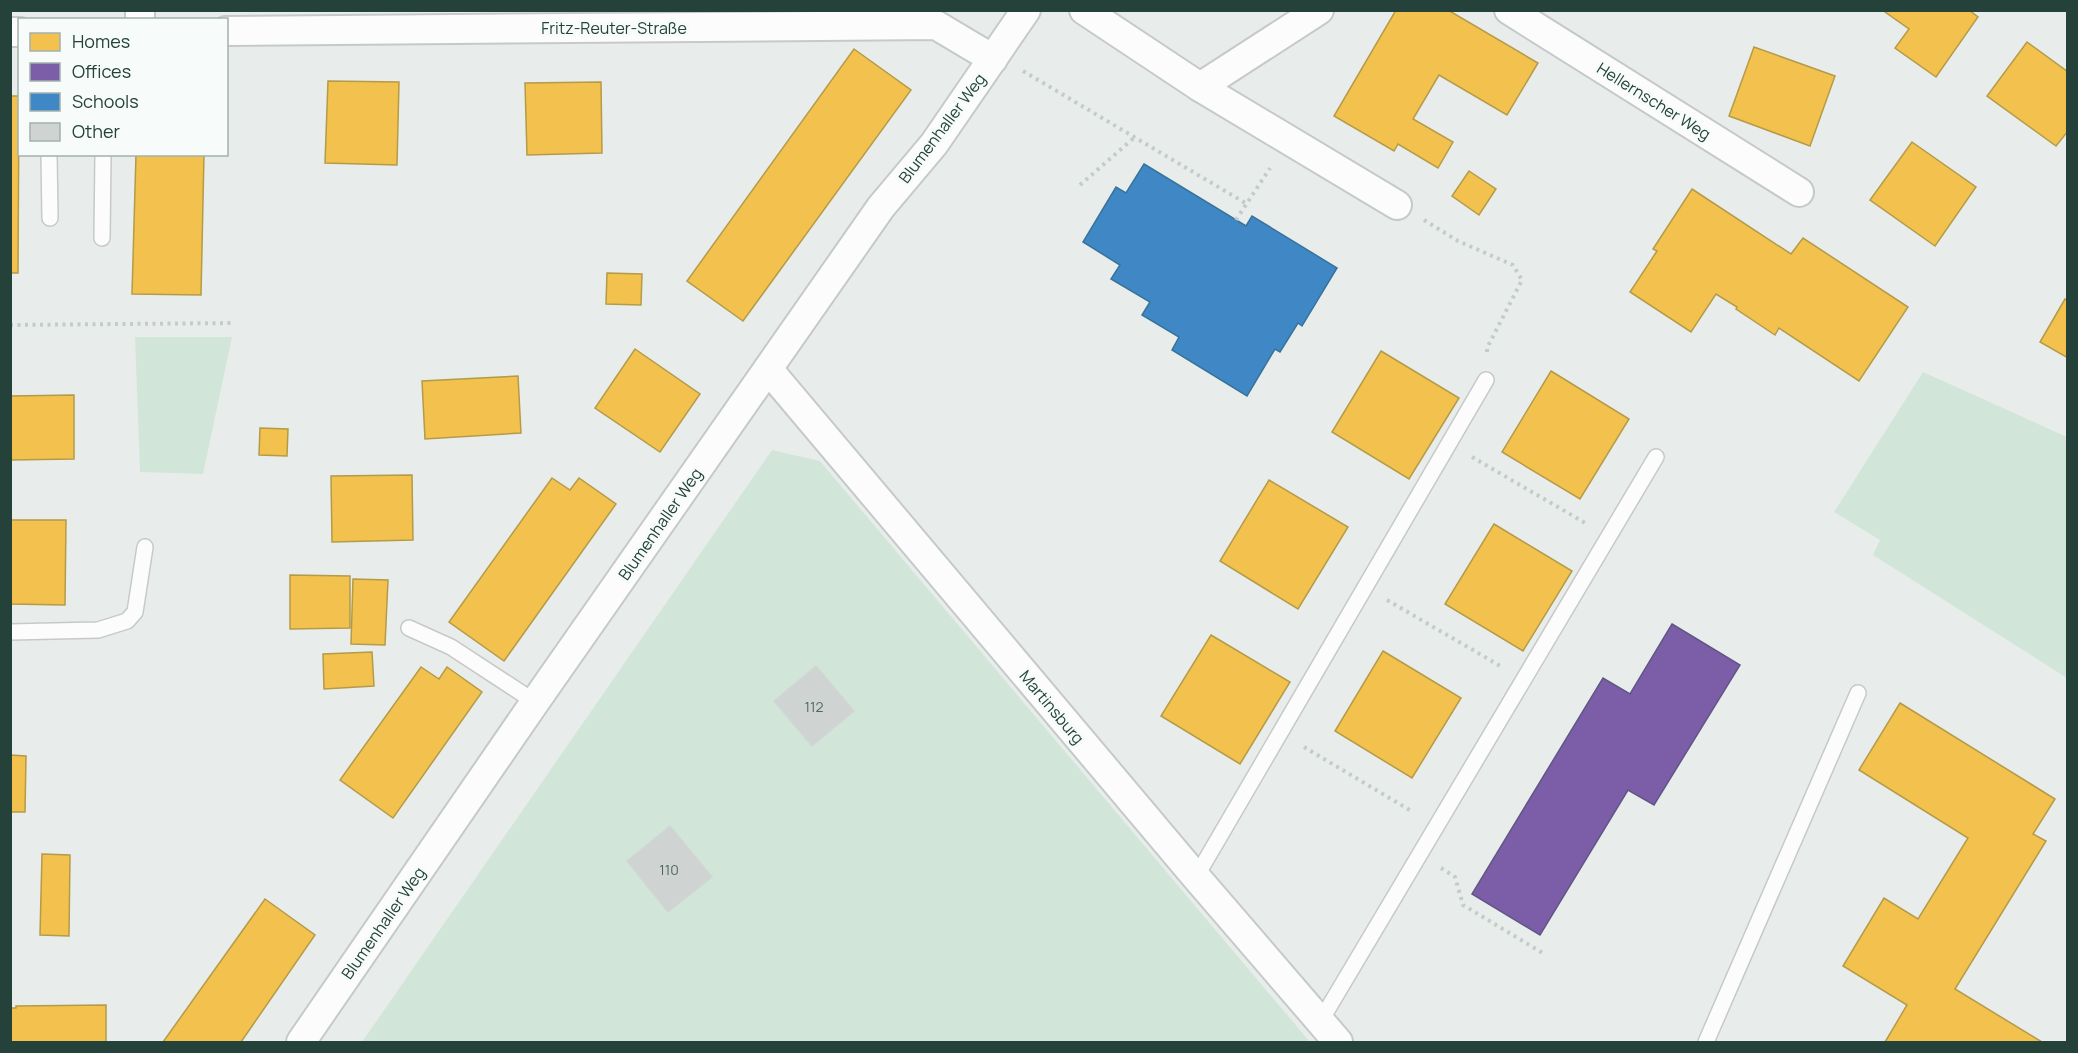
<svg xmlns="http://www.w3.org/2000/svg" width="2078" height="1053" font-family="Manrope,sans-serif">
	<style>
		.green { fill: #d1e6d8 }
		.homes { fill: #f2c14e; stroke: #b49b48; stroke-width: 1.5 }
		.offices { fill: #7b5ea7; stroke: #615686; stroke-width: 1.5 }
		.schools { fill: #3f88c5; stroke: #37739b; stroke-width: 1.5 }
		.building { fill: #cfd4d2; stroke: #d1d6d4; stroke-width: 1.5 }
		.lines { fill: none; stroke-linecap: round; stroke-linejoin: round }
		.service-casing { stroke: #c5cac8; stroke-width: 18 }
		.minor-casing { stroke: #c5cac8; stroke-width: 32 }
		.path { stroke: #c3ccca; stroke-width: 4; stroke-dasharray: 3 4.5; stroke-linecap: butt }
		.service { stroke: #fcfcfc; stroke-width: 15 }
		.minor { stroke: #fcfcfc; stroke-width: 28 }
		.labels { text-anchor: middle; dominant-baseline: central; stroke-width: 6; stroke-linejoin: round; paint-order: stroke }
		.number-label { font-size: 14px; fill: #506761 }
		.street-label { font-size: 16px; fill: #24423a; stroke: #f7fbf9 }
	</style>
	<rect width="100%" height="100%" fill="#e8edeb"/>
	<g class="green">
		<polygon points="135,337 232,337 203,474 140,472"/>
		<polygon points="1923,372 2067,437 2067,678 1873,555 1880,540 1834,512"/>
		<polygon points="772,450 820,461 1310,1042 362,1042"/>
	</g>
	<g class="homes">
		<polygon points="1396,10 1448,10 1538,63 1507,115 1439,75 1413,119 1453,142 1438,168 1398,144 1394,151 1334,116"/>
		<polygon points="1886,10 1969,10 1978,17 1936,77 1895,48 1909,29 1885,12"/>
		<polygon points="2027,42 2068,72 2068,131 2056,146 1987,96"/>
		<polygon points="1754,47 1835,76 1810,146 1729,116"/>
		<polygon points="854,49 911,90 743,321 687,281"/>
		<polygon points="328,81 399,82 397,165 325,163"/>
		<polygon points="601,82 602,153 527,155 525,83"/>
		<polygon points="10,96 19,96 18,273 10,273"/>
		<polygon points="1912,142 1976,187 1935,246 1870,200"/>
		<polygon points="136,154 204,154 201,295 132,294"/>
		<polygon points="1469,171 1496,189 1479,215 1452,196"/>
		<polygon points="1692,189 1791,254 1803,238 1908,307 1859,381 1779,328 1775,335 1736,309 1737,307 1716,294 1691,332 1630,292 1657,251 1653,249"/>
		<polygon points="607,273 642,274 641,305 606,304"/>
		<polygon points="2065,299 2068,300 2068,358 2040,342"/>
		<polygon points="635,349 700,394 660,452 595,408"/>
		<polygon points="1381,351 1459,398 1409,479 1332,432"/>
		<polygon points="1551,371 1629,419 1580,499 1502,452"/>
		<polygon points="518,376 521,433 425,439 422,381"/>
		<polygon points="74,395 74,459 10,460 10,396"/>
		<polygon points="260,428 288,429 287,456 259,455"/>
		<polygon points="412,475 413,540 332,542 331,476"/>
		<polygon points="552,478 570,490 579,478 616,504 504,661 449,622"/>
		<polygon points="1269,480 1348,527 1298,609 1220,561"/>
		<polygon points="10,520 66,520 65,605 10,604"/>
		<polygon points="1494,524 1572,571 1523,651 1445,604"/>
		<polygon points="290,575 350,576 350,628 290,629"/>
		<polygon points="353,579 388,580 385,645 351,644"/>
		<polygon points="1211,635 1290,682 1240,764 1161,716"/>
		<polygon points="1383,651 1461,698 1412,778 1335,731"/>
		<polygon points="372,652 374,686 324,689 323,654"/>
		<polygon points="421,667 439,679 447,667 482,692 393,818 340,780"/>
		<polygon points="1900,703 2055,799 2033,834 2046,841 1955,989 2042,1042 1885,1042 1907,1005 1843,966 1884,898 1918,919 1968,838 1859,770"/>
		<polygon points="10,755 26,756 25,812 10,812"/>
		<polygon points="42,854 70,855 69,936 40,935"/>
		<polygon points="265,899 315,935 241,1042 163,1042"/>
		<polygon points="106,1005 106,1042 10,1042 10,1008 16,1008 16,1006"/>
	</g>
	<polygon class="offices" points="1672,624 1740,665 1654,805 1628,790 1540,935 1472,894 1603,678 1630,694"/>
	<polygon class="schools" points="1144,164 1246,226 1252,216 1337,268 1302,326 1298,323 1280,352 1275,349 1247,396 1172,350 1179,337 1142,315 1150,302 1111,279 1120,265 1083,242 1116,187 1126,193"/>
	<g class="building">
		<polygon points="816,666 854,711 812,746 774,701"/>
		<polygon points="670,826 712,877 668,912 627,861"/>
	</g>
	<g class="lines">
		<g class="service-casing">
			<g id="service">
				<polyline points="49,154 50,218"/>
				<polyline points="102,238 103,154"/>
				<polyline points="409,628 451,647 535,702"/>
				<polyline points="10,632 98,630 127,621 135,612 145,547"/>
				<polyline points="1196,877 1486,380"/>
				<polyline points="1320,1022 1656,457"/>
				<polyline points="1706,1042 1858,693"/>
			</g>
		</g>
		<g class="minor-casing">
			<g id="minor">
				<polyline points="140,10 140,20"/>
				<polyline points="1084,10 1200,87 1397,205"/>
				<polyline points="1509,10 1799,192"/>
				<polyline points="226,31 936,25 993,59"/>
				<polyline points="10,32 20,32"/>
				<polyline points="1200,87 1319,10"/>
				<polyline points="768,369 1196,877 1338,1042"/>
				<polyline points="301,1042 535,702 881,207 934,144 1026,10"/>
			</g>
		</g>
		<g class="path">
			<polyline points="1023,71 1247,204"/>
			<polyline points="1080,185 1135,137"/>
			<polyline points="1236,220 1270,168"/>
			<polyline points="1424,220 1458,241 1513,265 1522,280 1487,348 1487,354"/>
			<polyline points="10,325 235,323"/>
			<polyline points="1472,457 1587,524"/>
			<polyline points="1387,600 1502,667"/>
			<polyline points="1304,747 1413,812"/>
			<polyline points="1441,868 1455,877 1463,905 1546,955"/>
		</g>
		<use href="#service" class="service"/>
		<use href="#minor" class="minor"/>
	</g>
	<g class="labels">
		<g class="number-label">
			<text x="814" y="706">112</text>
			<text x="669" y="869">110</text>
		</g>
		<g class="street-label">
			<text x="614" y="28">Fritz-Reuter-Straße</text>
			<text transform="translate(1654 101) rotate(32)">Hellernscher Weg</text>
			<text transform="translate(942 128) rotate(-53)">Blumenhaller Weg</text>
			<text transform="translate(660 524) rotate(-55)">Blumenhaller Weg</text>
			<text transform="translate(1052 707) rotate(50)">Martinsburg</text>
			<text transform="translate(383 923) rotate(-55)">Blumenhaller Weg</text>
		</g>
	</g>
	<rect width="2078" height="1053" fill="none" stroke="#24423a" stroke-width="24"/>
	<rect x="18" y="18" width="210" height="138" fill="#f7fbf9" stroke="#a3b1ad" stroke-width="1.5"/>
	<rect x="30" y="33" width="30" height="18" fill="#f2c14e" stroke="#a3b1ad" stroke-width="1.5"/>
	<text x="72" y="48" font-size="18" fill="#24423a">Homes</text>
	<rect x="30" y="63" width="30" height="18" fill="#7b5ea7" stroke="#a3b1ad" stroke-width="1.5"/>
	<text x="72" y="78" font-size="18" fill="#24423a">Offices</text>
	<rect x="30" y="93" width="30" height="18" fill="#3f88c5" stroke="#a3b1ad" stroke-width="1.5"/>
	<text x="72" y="108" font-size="18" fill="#24423a">Schools</text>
	<rect x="30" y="123" width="30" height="18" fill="#cfd4d2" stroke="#a3b1ad" stroke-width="1.5"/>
	<text x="72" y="138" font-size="18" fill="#24423a">Other</text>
</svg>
